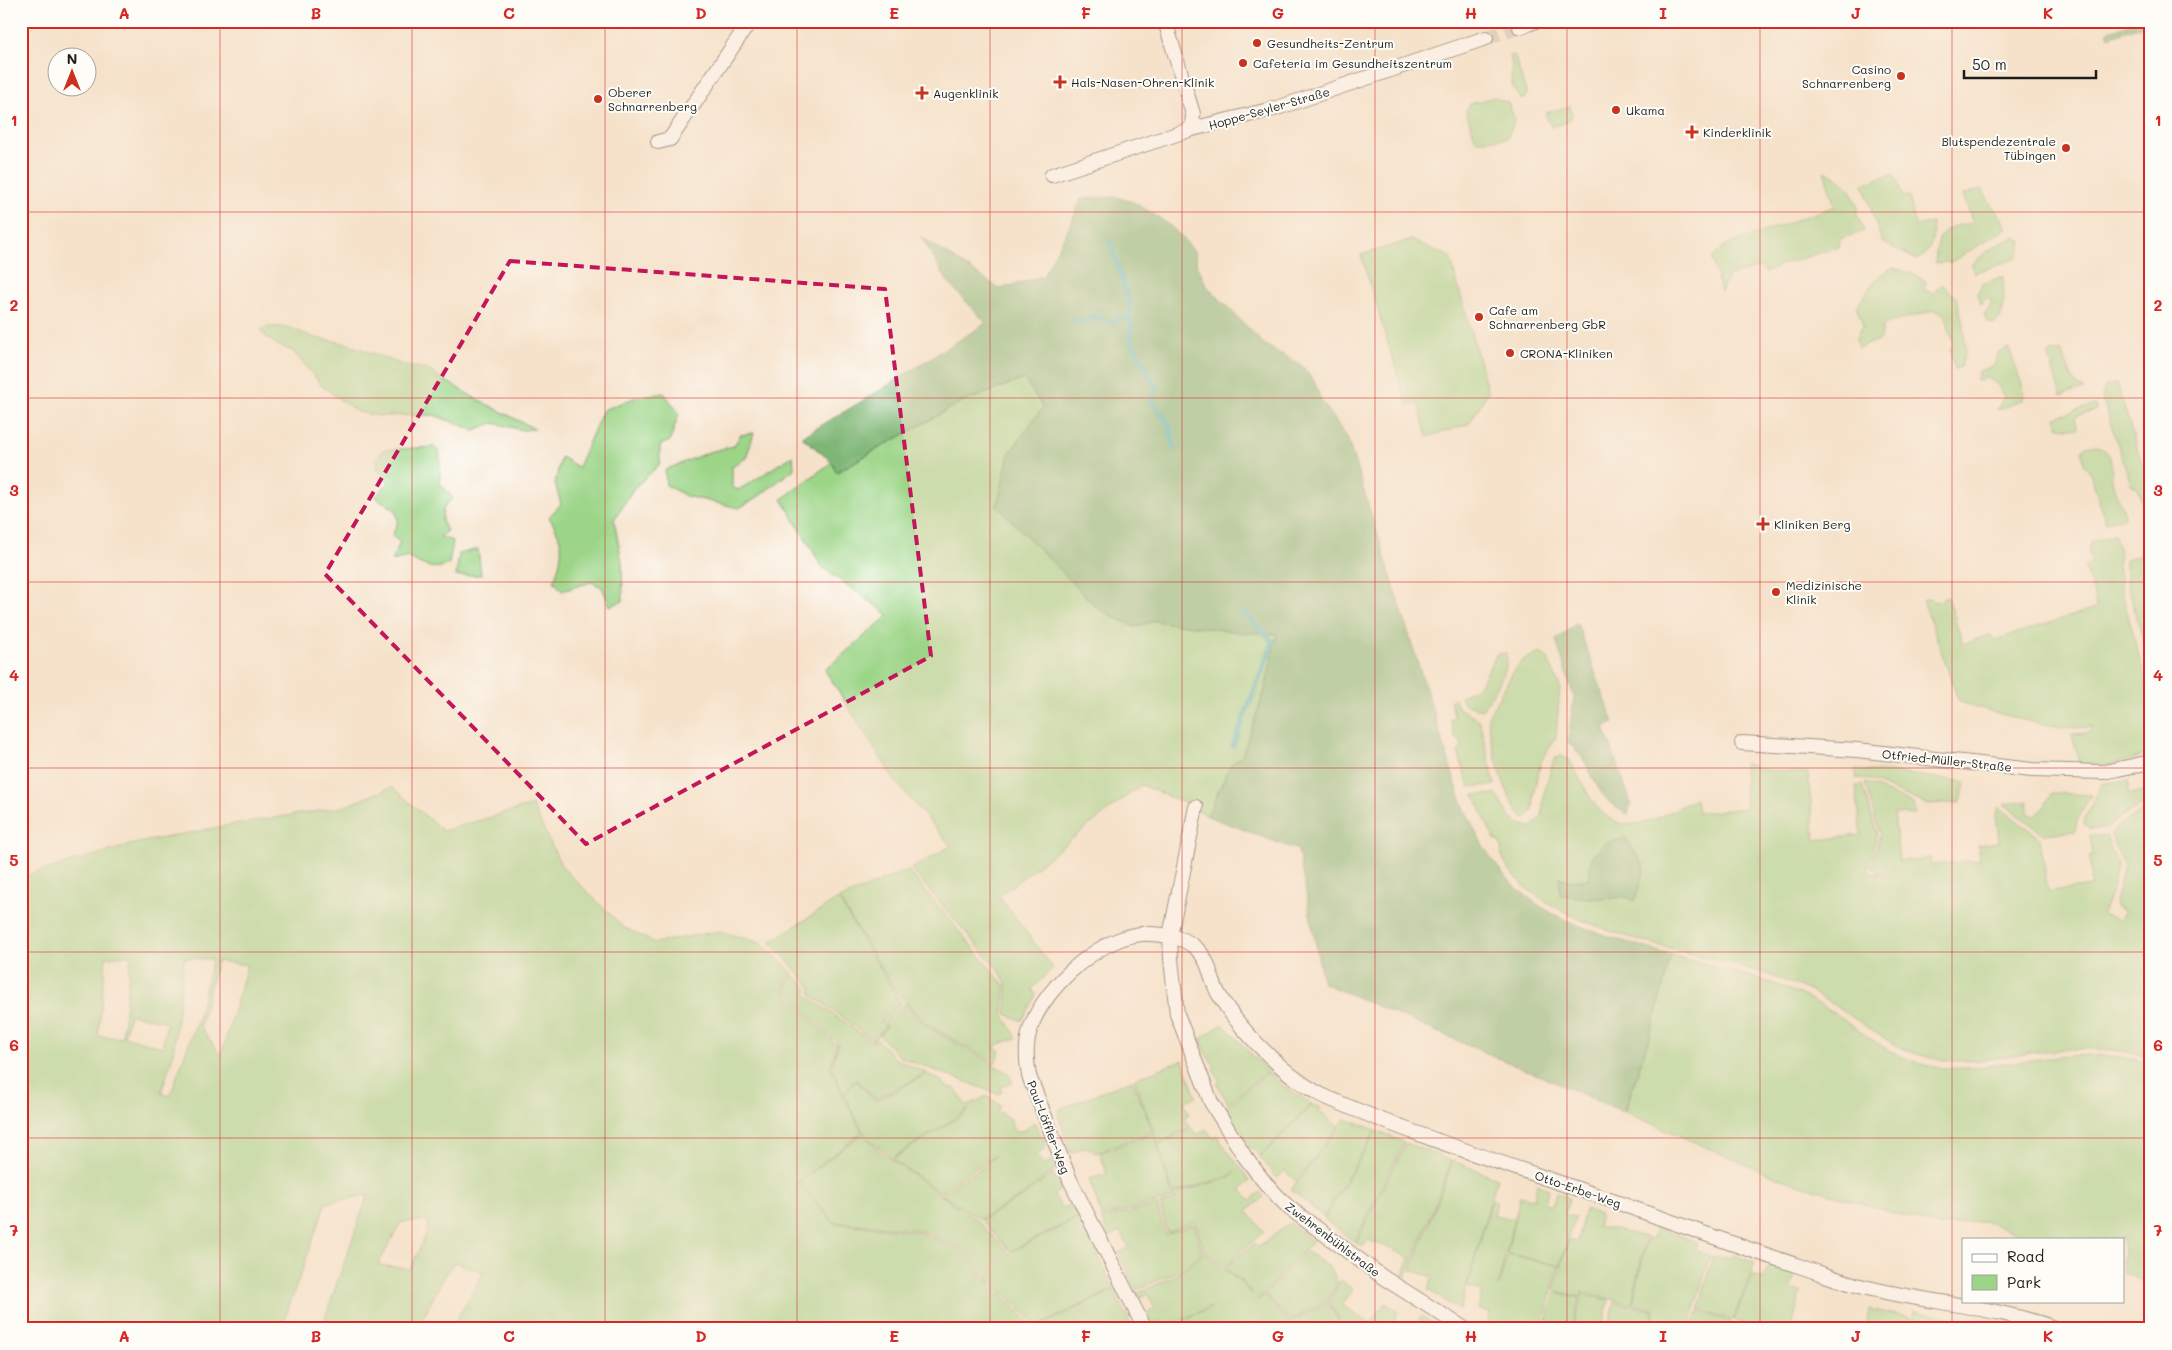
<svg xmlns="http://www.w3.org/2000/svg" width="2172" height="1350" font-family="Mali,sans-serif">
	<style>
		.green { fill: #9cd588; stroke: #5c7852; fill-rule: evenodd }
		.forest { fill: #7db674; stroke: #4c6948 }
		.lines { fill: none; stroke-linecap: round; stroke-linejoin: round }
		.stream { stroke: #45b5bb; stroke-width: 5 }
		.street-tunnel { stroke: #cabaa8; stroke-width: 14; stroke-dasharray: 14 7; stroke-linecap: butt }
		.street-casing { stroke: #3d3a36; stroke-width: 16 }
		.street { stroke: #fff; stroke-width: 14 }
		.marked { fill: none; stroke: #c2185b; stroke-width: 4; stroke-dasharray: 10 6; stroke-linejoin: round }
		.grid { fill: none; stroke: #d62828; stroke-width: 1; stroke-opacity: 0.55 }
		.poi-dot { fill: #c8321e; stroke: #fdfcf7; stroke-width: 2 }
		.labels { text-anchor: middle; dominant-baseline: central; stroke-width: 4; stroke-linejoin: round; paint-order: stroke }
		.poi-label { font-size: 12px; fill: #1c1c1c; stroke: #fdfcf7; text-anchor: start }
		.street-label { font-size: 12px; fill: #1c1c1c; stroke: #fdfcf7 }
		.neatline { fill: none; stroke: #d62828; stroke-width: 2 }
		.grid-label { font-size: 16px; text-anchor: middle; font-weight: bold; fill: #d62828 }
	</style>
	<rect width="100%" height="100%" fill="#fdfcf7"/>
	<filter id="ink" filterUnits="userSpaceOnUse"><feTurbulence type="fractalNoise" baseFrequency=".02" numOctaves="2"/><feDisplacementMap in="SourceGraphic" scale="10" xChannelSelector="R" yChannelSelector="G"/><feConvolveMatrix kernelMatrix="1 2 1 2 8 2 1 2 1" color-interpolation-filters="sRGB"/></filter>
	<filter id="wash" filterUnits="userSpaceOnUse"><feTurbulence type="fractalNoise" baseFrequency=".0096" numOctaves="4" result="noise"/><feDisplacementMap in="SourceGraphic" scale="20" xChannelSelector="R" yChannelSelector="G"/><feGaussianBlur stdDeviation="1.12" result="paint"/><feColorMatrix in="noise" values="0 0 0 0 0 0 0 0 0 0 0 0 0 0 0 0 0 1.4 0 .05"/><feComposite in="paint" operator="in"/></filter>
	<g filter="url(#wash)">
		<rect width="100%" height="100%" fill="#f6e2cb"/>
		<g class="green">
			<path d="M1514,55L1527,94L1523,100C1512,95 1509,75 1512,65L1509,56Z"/>
			<polygon points="1494,97 1508,103 1515,120 1507,138 1476,141 1466,111 1470,104"/>
			<polygon points="1570,106 1572,115 1568,122 1551,127 1545,113"/>
			<path d="M1824,171C1846,180 1849,186 1858,207L1856,212L1864,231L1840,239L1839,247L1776,266L1775,269L1766,272L1760,267L1728,276L1721,292L1712,258L1724,246L1835,206Z"/>
			<path d="M1894,173L1903,197L1909,196L1916,226L1932,223C1934,240 1932,250 1917,260L1882,242L1863,184Z"/>
			<path d="M1981,189L2007,228L1951,262L1935,263C1938,230 1942,228 1973,223L1963,195Z"/>
			<path d="M2015,237L2022,242L2017,258L1974,273L1972,264C1985,252 1999,243 2015,237Z"/>
			<polygon points="1411,240 1450,257 1488,392 1469,424 1427,437 1418,403 1407,405 1361,255"/>
			<path d="M1893,268L1910,273L1926,281L1924,290L1933,293L1942,284L1956,297L1962,319L1966,348L1961,367L1955,369L1950,349L1954,344L1944,314L1934,310L1883,325L1881,339L1858,348L1856,339L1863,325L1856,307C1868,293 1875,273 1893,268Z"/>
			<path d="M2003,276C2003,290 2008,316 1994,324L1987,322L1984,315L1992,303L1987,297L1980,304L1977,294L1982,284Z"/>
			<polygon points="265,327 288,327 315,338 345,343 406,366 426,369 471,396 535,429 523,430 493,423 474,430 434,415 380,416 357,412 322,386 293,351 277,345 265,336 261,331"/>
			<polygon points="2009,348 2024,391 2023,400 1997,410 2004,397 1997,384 1987,378 1977,381 1978,372 1994,365 1998,353"/>
			<polygon points="2061,351 2075,384 2084,389 2061,396 2048,354"/>
			<polygon points="1024,379 1043,407 1009,454 1055,564 1097,608 1134,627 1154,621 1246,633 1277,634 1265,690 1242,757 1231,764 1207,816 1192,806 1141,785 999,896 1053,968 1032,989 1036,995 1022,1021 1006,1014 1007,985 1000,972 911,869 951,846 895,781 825,670 889,615 823,568 782,499 832,462 837,472 960,403"/>
			<polygon points="2117,384 2151,493 2151,509 2143,506 2139,490 2131,484 2102,398 2105,386"/>
			<path d="M664,393L679,413L670,441L660,445V464L633,489L614,520L622,562L623,601L610,606L602,587L591,582L562,591L554,581C564,552 565,543 549,517L561,504L555,483L561,457L578,467L603,410L637,397Z"/>
			<polygon points="2095,405 2096,410 2075,417 2078,429 2058,427 2056,417"/>
			<path d="M754,433L746,458L732,467V487L738,490C758,480 773,466 793,456L794,469L755,499L739,508L686,496L666,485L665,470L709,452L734,446L740,435Z"/>
			<path d="M2092,445C2117,449 2109,467 2113,484C2115,494 2122,504 2125,514L2124,518L2106,522L2088,468L2084,465L2082,451L2086,446Z"/>
			<path d="M434,447L440,453V483L453,498L443,508L442,521L447,531L440,537L453,541L449,564C433,572 422,565 408,557L392,561L400,542L392,536L398,521L396,510L375,497L389,482L378,470L377,458L383,450Z"/>
			<path d="M2115,535L2120,555L2118,565L2122,593L2151,701V748C2142,763 2096,766 2080,765L2072,734L2087,733L2094,727C2048,731 2003,714 1959,702L1923,600L1931,598L1935,602L1948,597L1963,644L1990,635L1995,640L2096,608L2094,594L2084,566L2092,563L2088,547L2092,542Z"/>
			<polygon points="478,549 481,575 456,576 459,554"/>
			<polygon points="2149,552 2151,643 2144,645 2126,577 2126,559"/>
			<path d="M1506,653C1511,671 1491,695 1482,710L1465,704L1460,697L1480,685L1497,654Z"/>
			<path d="M1540,653L1547,657L1560,687L1556,737L1541,762L1534,791L1533,811L1526,818C1508,813 1488,736 1488,717L1512,674L1524,659Z"/>
			<polygon points="1455,699 1458,708 1474,716 1480,723 1495,785 1469,787 1458,752 1462,747 1460,739 1455,738 1450,720 1455,718 1450,701"/>
			<path d="M1561,756L1569,759C1577,772 1583,786 1591,799C1622,846 1657,817 1696,799L1698,813L1746,808L1744,763L1764,770L1808,773L1815,840L1861,835L1856,786L1862,785L1877,833L1868,872L1889,877V873H1878L1872,867L1880,834L1865,784L1867,783L1913,804L1915,814H1894L1899,861L1930,858L1931,865L1980,860L1978,845L1999,842L1996,814L1999,807L2040,838L2048,891L2092,886L2089,857L2093,856L2090,836H2106L2117,864L2112,892L2102,915L2120,920L2124,911L2114,906L2124,866L2111,835C2116,823 2136,815 2147,809L2151,840V1057C2116,1048 2081,1047 2046,1051C2010,1055 1973,1065 1937,1059C1887,1051 1852,1011 1807,990C1724,952 1626,950 1547,902C1534,894 1521,885 1512,873C1507,868 1504,860 1501,854L1502,848L1499,841L1494,839L1474,795L1496,794C1508,813 1508,823 1532,827L1542,816L1544,793L1554,759ZM1605,843L1626,897L1601,899L1559,877L1569,881L1590,879L1591,858Z"/>
			<polygon points="1855,770 1891,772 1966,782 1959,803 1926,804 1867,779 1856,778"/>
			<polygon points="2128,781 2129,795 2151,790 2151,799 2144,799 2144,804 2125,814 2107,828 2090,830 2084,824 2085,817 2103,783"/>
			<path d="M392,787L443,831L532,805L562,867L623,927L655,943L719,931L761,943L793,973L785,981L784,993L837,1045L830,1068L862,1132L797,1183L834,1223L920,1232L958,1250L1035,1329H451L484,1272L454,1262L441,1282L417,1329H321L368,1195L326,1203L281,1329H21V877L137,843L235,824L343,807ZM131,955L122,1038L98,1036L106,957ZM184,958L212,959L199,1015L170,1096L161,1093L173,1055ZM217,961L247,965L221,1056L200,1026ZM130,1014L167,1022L162,1047L124,1036ZM429,1221L426,1235L410,1269L378,1265L401,1222Z"/>
			<polygon points="2052,793 2091,795 2077,821 2075,831 2043,834 2004,804 2028,801 2028,814 2036,815 2043,809"/>
			<polygon points="908,870 1005,986 1003,1014 1017,1038 996,1045 995,1048 1000,1051 995,1063 926,1024 895,990 839,899"/>
			<polygon points="838,899 901,1003 881,1022 885,1027 873,1040 810,994 812,988 770,942"/>
			<path d="M1671,955C1715,967 1767,978 1808,998C1849,1019 1883,1056 1929,1066C1955,1071 1982,1067 2008,1063C2055,1057 2105,1049 2151,1064V1284L2123,1273V1239H2033L1991,1223L1968,1221L1939,1227L1775,1177L1625,1112L1651,1032Z"/>
			<polygon points="793,975 808,988 806,995 872,1042 877,1039 896,1059 927,1073 875,1099 856,1079 843,1094 832,1068 838,1043 786,992 787,982"/>
			<polygon points="905,1003 925,1025 1008,1073 1013,1083 1000,1087 1002,1092 998,1094 900,1057 879,1035 886,1027 884,1022"/>
			<polygon points="1223,1024 1267,1071 1228,1103 1217,1084 1220,1081 1213,1070 1215,1066 1206,1054 1201,1038"/>
			<polygon points="1183,1060 1196,1097 1184,1102 1189,1114 1184,1118 1190,1127 1158,1144 1134,1079"/>
			<polygon points="1268,1072 1283,1086 1312,1104 1260,1156 1248,1146 1249,1143 1243,1139 1225,1108"/>
			<polygon points="927,1074 943,1082 946,1087 954,1088 967,1106 987,1096 1001,1106 997,1110 1010,1119 1014,1132 1025,1130 1034,1122 1047,1146 1037,1154 1044,1165 1052,1160 1058,1167 1020,1197 980,1219 941,1194 983,1167 996,1155 940,1192 892,1159 964,1114 969,1109 892,1158 867,1138 879,1151 978,1221 1008,1252 984,1274 959,1248 921,1230 834,1222 799,1182 863,1133 865,1135 844,1096 856,1080 875,1101"/>
			<polygon points="1132,1080 1153,1131 1096,1153 1087,1147 1071,1153 1058,1114 1060,1109"/>
			<polygon points="1312,1105 1321,1108 1319,1110 1338,1127 1297,1182 1285,1171 1277,1178 1260,1157"/>
			<polygon points="1345,1119 1376,1130 1324,1217 1291,1190"/>
			<polygon points="1192,1128 1196,1135 1206,1129 1213,1138 1217,1136 1250,1181 1241,1190 1251,1200 1260,1192 1264,1197 1247,1211 1264,1231 1225,1266 1204,1251 1195,1221 1167,1233 1160,1204 1175,1200 1174,1194 1228,1178 1236,1171 1227,1177 1173,1193 1158,1146 1173,1198 1102,1217 1089,1179 1107,1174 1100,1153 1154,1133 1158,1145"/>
			<polygon points="1376,1131 1404,1142 1355,1242 1324,1219"/>
			<polygon points="1406,1143 1452,1161 1406,1277 1404,1275 1409,1257 1394,1251 1394,1249 1367,1240 1363,1247 1356,1243"/>
			<polygon points="1453,1161 1497,1178 1460,1310 1428,1290 1433,1277 1411,1270"/>
			<polygon points="1052,1174 1062,1188 1054,1195 1062,1208 1074,1203 1079,1217 1010,1251 981,1220 1020,1198"/>
			<polygon points="1537,1184 1548,1189 1545,1204 1552,1206 1556,1192 1569,1198 1565,1215 1575,1218 1560,1266 1507,1253 1520,1196 1534,1199"/>
			<polygon points="1492,1200 1497,1201 1494,1215 1514,1219 1498,1286 1508,1254 1559,1266 1541,1329 1493,1329 1487,1325 1490,1312 1478,1309 1482,1291 1467,1287"/>
			<polygon points="1157,1205 1165,1235 1194,1224 1202,1253 1183,1269 1136,1290 1118,1253 1129,1248 1121,1232 1109,1236 1102,1219"/>
			<polygon points="1585,1209 1600,1215 1597,1226 1646,1237 1632,1304 1582,1292 1580,1297 1554,1290 1569,1240 1577,1242"/>
			<polygon points="1080,1218 1114,1289 1037,1326 986,1276 1012,1251"/>
			<polygon points="1290,1223 1313,1241 1257,1300 1264,1295 1289,1323 1328,1303 1339,1321 1329,1329 1188,1329 1184,1320 1211,1307 1165,1327 1162,1321 1151,1326 1145,1314 1155,1308 1147,1294 1137,1298 1136,1294 1181,1273 1204,1253 1241,1282 1252,1294 1241,1281 1225,1268 1255,1243 1259,1247"/>
			<polygon points="1656,1227 1697,1242 1695,1250 1710,1256 1689,1329 1669,1329 1651,1323 1656,1310 1633,1304 1647,1239 1653,1239"/>
			<polygon points="1306,1251 1329,1267 1338,1282 1327,1301 1290,1321 1265,1294"/>
			<polygon points="1733,1255 1755,1263 1733,1320 1699,1310 1713,1256 1729,1258"/>
			<polygon points="1769,1266 1795,1275 1790,1289 1801,1292 1791,1329 1758,1329 1734,1320 1752,1275 1763,1279"/>
			<polygon points="1341,1280 1353,1290 1342,1305 1370,1324 1385,1303 1398,1311 1394,1321 1405,1325 1404,1329 1347,1327 1340,1321 1329,1301"/>
			<polygon points="1114,1290 1133,1329 1040,1329 1038,1327"/>
			<polygon points="1555,1292 1579,1298 1572,1329 1544,1329"/>
			<polygon points="1582,1294 1609,1300 1602,1329 1573,1329"/>
			<polygon points="1615,1302 1654,1311 1648,1329 1608,1329"/>
			<polygon points="1869,1309 1912,1318 1911,1329 1866,1329"/>
			<polygon points="1915,1311 1961,1320 1959,1329 1912,1329"/>
			<polygon points="1698,1312 1731,1321 1729,1329 1693,1329"/>
			<polygon points="1421,1316 1442,1329 1416,1329"/>
			<polygon points="1964,1320 1976,1321 1975,1329 1963,1329"/>
		</g>
		<g class="forest">
			<polygon points="2138,21 2148,21 2149,23 2109,37 2107,32"/>
			<path d="M1116,197L1133,202L1147,210L1168,224L1183,238L1195,253L1197,266L1207,286L1265,345L1301,365L1314,381L1321,400L1347,437L1459,794C1503,910 1561,923 1671,955L1651,1032L1624,1112L1323,983L1298,850L1207,816L1231,764L1242,756L1265,690L1277,634L1246,633L1154,621L1135,627L1097,608L997,506L1009,454L1043,407L1024,379L960,403L836,472L832,462L802,437L879,391L986,323L948,282L921,237L1000,289L1043,276L1071,224L1081,199Z"/>
			<path d="M1577,623L1614,723L1604,727L1631,803L1628,814C1588,796 1597,764 1568,743L1574,697L1556,640Z"/>
			<polygon points="1626,838 1645,868 1635,901 1626,897 1601,899 1560,895 1559,877 1569,881 1589,879 1591,858 1605,843"/>
		</g>
		<g class="lines">
			<g class="stream">
				<polyline points="1110,242 1129,302 1131,340 1156,387 1151,401 1169,424 1174,449"/>
				<polyline points="1073,321 1088,321 1091,315 1113,323 1119,317 1130,321"/>
				<polyline points="1233,746 1273,642 1243,611"/>
			</g>
		</g>
	</g>
	<g filter="url(#ink)">
		<g class="lines">
			<polyline class="street-tunnel" points="1486,38 1520,27"/>
			<g class="street-casing">
				<g id="street">
					<polyline points="1165,21 1193,114 1192,129"/>
					<polyline points="1520,27 1536,21"/>
					<polyline points="658,142 670,139 750,21"/>
					<polyline points="1052,175 1192,129 1277,108 1486,38"/>
					<polyline points="1742,743 1857,750 2032,770 2104,772 2151,762"/>
					<polyline points="1196,807 1170,936 1171,959 1177,1014 1211,1102 1245,1157 1266,1184 1288,1207 1384,1278 1465,1329"/>
					<path d="M1145,1329L1070,1180L1029,1076C1026,1060 1025,1043 1031,1027C1044,987 1106,930 1151,934C1168,935 1184,937 1197,949C1210,961 1210,978 1218,993C1238,1029 1290,1082 1328,1098C1420,1138 1518,1168 1613,1201C1675,1223 1737,1246 1799,1266C1821,1273 1842,1282 1864,1287C1927,1303 1995,1306 2057,1329"/>
				</g>
			</g>
			<use href="#street" class="street"/>
		</g>
	</g>
	<path d="M0 0H2172V1350H0ZM510,261L885,289L931,656L586,844L325,574Z" fill="#f6e2cb" fill-opacity=".55" fill-rule="evenodd"/>
	<path class="marked" d="M510,261L885,289L931,656L586,844L325,574Z"/>
	<path class="grid" d="M220,21V1329M412,21V1329M605,21V1329M797,21V1329M990,21V1329M1182,21V1329M1375,21V1329M1567,21V1329M1760,21V1329M1952,21V1329M21,212H2151M21,398H2151M21,582H2151M21,768H2151M21,952H2151M21,1138H2151"/>
	<g class="poi-dot">
		<circle cx="1257" cy="43" r="5"/>
		<circle cx="1243" cy="63" r="5"/>
		<circle cx="1901" cy="76" r="5"/>
		<path d="M1057.5 74.5h5v5h5v5h-5v5h-5v-5h-5v-5h5z"/>
		<path d="M919.5 85.5h5v5h5v5h-5v5h-5v-5h-5v-5h5z"/>
		<circle cx="598" cy="99" r="5"/>
		<circle cx="1616" cy="110" r="5"/>
		<path d="M1689.5 124.5h5v5h5v5h-5v5h-5v-5h-5v-5h5z"/>
		<circle cx="2066" cy="148" r="5"/>
		<circle cx="1479" cy="317" r="5"/>
		<circle cx="1510" cy="353" r="5"/>
		<path d="M1760.5 516.5h5v5h5v5h-5v5h-5v-5h-5v-5h5z"/>
		<circle cx="1776" cy="592" r="5"/>
	</g>
	<g class="labels">
		<g class="poi-label">
			<text x="1267" y="43">Gesundheits-Zentrum</text>
			<text x="1253" y="63">Cafeteria im Gesundheitszentrum</text>
			<text x="1891" y="69" text-anchor="end">Casino<tspan x="1891" dy="14">Schnarrenberg</tspan></text>
			<text x="1071" y="82">Hals-Nasen-Ohren-Klinik</text>
			<text x="608" y="92">Oberer<tspan x="608" dy="14">Schnarrenberg</tspan></text>
			<text x="933" y="93">Augenklinik</text>
			<text x="1626" y="110">Ukama</text>
			<text x="1703" y="132">Kinderklinik</text>
			<text x="2056" y="141" text-anchor="end">Blutspendezentrale<tspan x="2056" dy="14">Tübingen</tspan></text>
			<text x="1489" y="310">Cafe am<tspan x="1489" dy="14">Schnarrenberg GbR</tspan></text>
			<text x="1520" y="353">CRONA-Kliniken</text>
			<text x="1774" y="524">Kliniken Berg</text>
			<text x="1786" y="585">Medizinische<tspan x="1786" dy="14">Klinik</tspan></text>
		</g>
		<g class="street-label">
			<text transform="translate(1269 108) rotate(-16)">Hoppe-Seyler-Straße</text>
			<text transform="translate(1947 760) rotate(6)">Otfried-Müller-Straße</text>
			<text transform="translate(1049 1127) rotate(69)">Paul-Löffler-Weg</text>
			<text transform="translate(1578 1189) rotate(19)">Otto-Erbe-Weg</text>
			<text transform="translate(1333 1239) rotate(37)">Zwehrenbühlstraße</text>
		</g>
	</g>
	<rect width="2172" height="1350" fill="none" stroke="#fdfcf7" stroke-width="55"/>
	<rect x="1962" y="1238" width="162" height="65" fill="#fdfcf7" stroke="#a3a29f"/>
	<rect x="1972" y="1254" width="25" height="8" fill="#ffffff" stroke="#a3a29f"/>
	<text x="2007" y="1262" font-size="15" fill="#1c1c1c">Road</text>
	<rect x="1972" y="1275" width="25" height="15" fill="#9cd588" stroke="#a3a29f"/>
	<text x="2007" y="1288" font-size="15" fill="#1c1c1c">Park</text>
	<g transform="translate(72 72)"><circle r="24" fill="#fdfcf7" stroke="#a3a29f"/>
	<path d="M0-4L9 19L0 12L-9 19Z" fill="#c8321e"/>
	<text y="-8" font-size="14" font-weight="bold" text-anchor="middle" fill="#1c1c1c">N</text>
	</g>
	<path d="M1964 70v8h132v-8" fill="none" stroke="#1c1c1c" stroke-width="2.5"/>
	<text x="1972" y="70" font-size="15" fill="#1c1c1c" stroke="#fdfcf7" stroke-width="4" paint-order="stroke">50 m</text>
	<rect x="28" y="28" width="2116" height="1294" class="neatline"/>
	<g class="grid-label">
		<text x="124" y="19">A</text>
		<text x="316" y="19">B</text>
		<text x="509" y="19">C</text>
		<text x="701" y="19">D</text>
		<text x="894" y="19">E</text>
		<text x="1086" y="19">F</text>
		<text x="1278" y="19">G</text>
		<text x="1471" y="19">H</text>
		<text x="1663" y="19">I</text>
		<text x="1856" y="19">J</text>
		<text x="2048" y="19">K</text>
		<text x="14" y="126">1</text>
		<text x="2158" y="126">1</text>
		<text x="14" y="311">2</text>
		<text x="2158" y="311">2</text>
		<text x="14" y="496">3</text>
		<text x="2158" y="496">3</text>
		<text x="14" y="681">4</text>
		<text x="2158" y="681">4</text>
		<text x="14" y="866">5</text>
		<text x="2158" y="866">5</text>
		<text x="14" y="1051">6</text>
		<text x="2158" y="1051">6</text>
		<text x="14" y="1236">7</text>
		<text x="2158" y="1236">7</text>
		<text x="124" y="1342">A</text>
		<text x="316" y="1342">B</text>
		<text x="509" y="1342">C</text>
		<text x="701" y="1342">D</text>
		<text x="894" y="1342">E</text>
		<text x="1086" y="1342">F</text>
		<text x="1278" y="1342">G</text>
		<text x="1471" y="1342">H</text>
		<text x="1663" y="1342">I</text>
		<text x="1856" y="1342">J</text>
		<text x="2048" y="1342">K</text>
	</g>
</svg>
